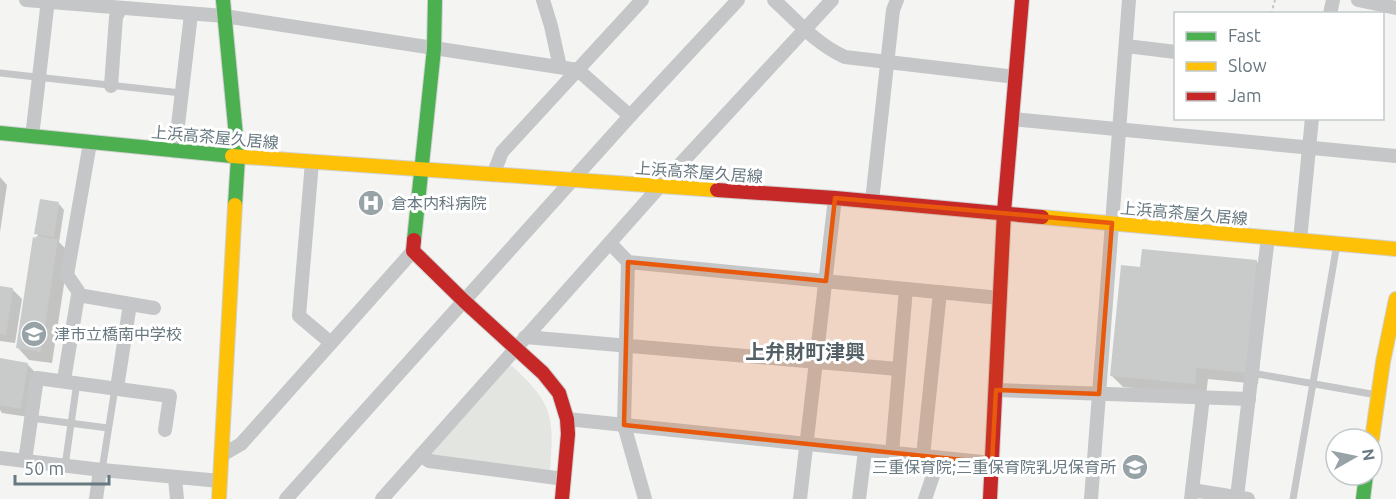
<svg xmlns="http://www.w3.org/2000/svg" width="1396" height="499" font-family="Ubuntu,'Noto Sans JP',sans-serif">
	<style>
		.green { fill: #e3e5e0 }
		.shadow { fill: #0003 }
		.building { fill: #c9cbcb }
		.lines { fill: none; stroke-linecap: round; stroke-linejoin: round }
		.fast-casing { stroke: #d0d1d1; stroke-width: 16 }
		.slow-casing { stroke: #d0d1d1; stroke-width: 16 }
		.jam-casing { stroke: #d0d1d1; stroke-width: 16 }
		.path { stroke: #c3c4c4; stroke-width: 2; stroke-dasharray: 3 3; stroke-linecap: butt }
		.lane { stroke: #c4c6c7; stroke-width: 7 }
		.street { stroke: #c4c6c7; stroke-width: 14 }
		.fast { stroke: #4caf50; stroke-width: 14 }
		.slow { stroke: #ffc107; stroke-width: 14 }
		.jam { stroke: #c62828; stroke-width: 14 }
		.marked { fill: #e8590c; fill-opacity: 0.2; stroke: #e8590c; stroke-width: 4.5; stroke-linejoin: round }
		.labels { text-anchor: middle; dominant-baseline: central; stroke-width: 6; stroke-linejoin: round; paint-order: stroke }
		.street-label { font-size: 16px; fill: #677880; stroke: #fff }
		.poi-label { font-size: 16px; fill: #677880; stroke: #fff; text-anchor: start }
		.quarter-label { font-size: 20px; font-weight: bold; fill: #546065; stroke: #fff }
	</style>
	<rect width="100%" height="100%" fill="#f4f4f3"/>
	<path class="green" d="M508,365L512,366C553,403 554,417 550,470L433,459L431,453Z"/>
	<g class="shadow">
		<polygon points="0,177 7,185 0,232"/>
		<polygon points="59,204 64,210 59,242 69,252 52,363 29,360 18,348 37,239 38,235 36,233"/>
		<polygon points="1256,261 1268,273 1258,384 1208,379 1206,395 1123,387 1111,375 1141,269"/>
		<polygon points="0,288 13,290 22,299 15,343 0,341"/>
		<polygon points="0,360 27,364 36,373 29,417 2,413 0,410"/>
	</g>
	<g class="building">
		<polygon points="40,199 59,202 54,237 34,234"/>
		<polygon points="36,236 58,239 41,352 16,348 33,237 36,238"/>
		<polygon points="1142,249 1257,260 1247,373 1196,368 1195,384 1110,376 1121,265 1140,267"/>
		<polygon points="0,286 13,288 6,335 0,334"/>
		<polygon points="0,358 28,363 21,409 0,405"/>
	</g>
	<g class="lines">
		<g class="fast-casing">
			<g id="fast">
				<polyline points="223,0 238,157 235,205"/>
				<polyline points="0,133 232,156"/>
				<polyline points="414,240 434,49 435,0"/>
				<polyline points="1363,499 1366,475"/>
			</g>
		</g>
		<g class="slow-casing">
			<g id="slow">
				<polyline points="232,156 717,190"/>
				<polyline points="1042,217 1396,249"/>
				<polyline points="1372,439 1383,362 1396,299"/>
				<polyline points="219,499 235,205"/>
			</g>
		</g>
		<g class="jam-casing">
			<g id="jam">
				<polyline points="717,190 835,198 1042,217"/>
				<polyline points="414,240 413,251 464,301 543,373 559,393 567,419 568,434 562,499"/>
				<polyline points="990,499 1004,212 1022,0"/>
			</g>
		</g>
		<polyline class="path" points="1271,14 1275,0"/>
		<g class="lane">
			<polyline points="0,73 181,93"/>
			<polyline points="1252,373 1377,395"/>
			<polyline points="31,418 108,428"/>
			<polyline points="65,466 77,382"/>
			<polyline points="102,470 115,388"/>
			<polyline points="1293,499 1337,244"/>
		</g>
		<g class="street">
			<polyline points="26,0 224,16 578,70 630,116"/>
			<polyline points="543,0 551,26 560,67"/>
			<path d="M774,0C796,20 817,45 845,57L1016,77"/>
			<polyline points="1358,0 1396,8"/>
			<polyline points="1330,14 1333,0"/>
			<polyline points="1126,46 1176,52"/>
			<polyline points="111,86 116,17 120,9"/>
			<polyline points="1012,119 1396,156"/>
			<polyline points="32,137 48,0"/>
			<polyline points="90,143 67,275 78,291 78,295 154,308"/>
			<polyline points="175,151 191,14"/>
			<polyline points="312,162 299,316 331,343"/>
			<polyline points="493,175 502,152 642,0"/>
			<polyline points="872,201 893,10 897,0"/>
			<polyline points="1300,240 1312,118"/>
			<polyline points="610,243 628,262 1000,298"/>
			<polyline points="628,262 624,425 645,499"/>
			<polyline points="525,337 898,369"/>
			<polyline points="64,380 78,295"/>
			<polyline points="117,388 130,304"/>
			<polyline points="996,390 1249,399"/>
			<polyline points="567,419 992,463"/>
			<polyline points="892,453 906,289"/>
			<polyline points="222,455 241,444 413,251"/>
			<polyline points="421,455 429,461 564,479"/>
			<polyline points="923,456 940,292"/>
			<polyline points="0,458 102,470 220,481"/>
			<polyline points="25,461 37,378 170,396 165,430"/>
			<polyline points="175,478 177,499"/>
			<polyline points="1192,490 1248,499"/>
			<polyline points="1237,497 1268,237"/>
			<polyline points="96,499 100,470"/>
			<polyline points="286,499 630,116 738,0"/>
			<polyline points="382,499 661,185 832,0"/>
			<polyline points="800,499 835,198"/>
			<polyline points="859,499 865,451"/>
			<polyline points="925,499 939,458"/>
			<polyline points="1091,499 1129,0"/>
			<polyline points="1191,499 1203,397"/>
		</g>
		<use href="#fast" class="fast"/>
		<use href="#slow" class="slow"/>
		<use href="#jam" class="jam"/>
	</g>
	<path class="marked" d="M835,198L1112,223L1099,394L996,390L992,463L624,425L628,262L826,281Z"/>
	<defs>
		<g id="hospital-disc" transform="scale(1.35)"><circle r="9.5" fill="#98a3a8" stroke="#fff"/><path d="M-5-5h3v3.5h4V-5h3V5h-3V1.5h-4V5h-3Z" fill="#fff"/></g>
		<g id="school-disc" transform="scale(1.35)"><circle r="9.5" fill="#98a3a8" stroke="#fff"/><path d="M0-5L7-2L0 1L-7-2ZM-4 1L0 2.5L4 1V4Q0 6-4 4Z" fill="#fff"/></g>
	</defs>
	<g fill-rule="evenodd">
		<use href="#hospital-disc" x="371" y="203"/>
		<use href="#school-disc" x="34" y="334"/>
		<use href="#school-disc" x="1135" y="467"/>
	</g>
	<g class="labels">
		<g class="street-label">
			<text transform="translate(215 137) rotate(5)">上浜高茶屋久居線</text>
			<text transform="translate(699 172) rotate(4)">上浜高茶屋久居線</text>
			<text transform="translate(1184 213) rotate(5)">上浜高茶屋久居線</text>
		</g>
		<g class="poi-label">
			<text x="391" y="203">倉本内科病院</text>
			<text x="54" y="334">津市立橋南中学校</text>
			<text x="1116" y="467" text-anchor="end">三重保育院;三重保育院乳児保育所</text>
		</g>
		<g class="quarter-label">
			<text x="805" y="351">上弁財町津興</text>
		</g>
	</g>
	<rect x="1174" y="12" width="210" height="108" fill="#ffffff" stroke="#c2c9cc" stroke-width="1.5"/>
	<rect x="1186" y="32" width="30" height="9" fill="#4caf50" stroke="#c2c9cc" stroke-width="1.5"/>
	<text x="1228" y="42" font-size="18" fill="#677880">Fast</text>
	<rect x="1186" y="62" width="30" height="9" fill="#ffc107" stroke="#c2c9cc" stroke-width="1.5"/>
	<text x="1228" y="72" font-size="18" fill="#677880">Slow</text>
	<rect x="1186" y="92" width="30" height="9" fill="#c62828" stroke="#c2c9cc" stroke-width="1.5"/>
	<text x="1228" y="102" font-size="18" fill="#677880">Jam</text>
	<g transform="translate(1354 457) rotate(81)"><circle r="28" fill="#ffffff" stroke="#c2c9cc" stroke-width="1.5"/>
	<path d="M0-4.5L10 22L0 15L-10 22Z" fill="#98a3a8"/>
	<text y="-9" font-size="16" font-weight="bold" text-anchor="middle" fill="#677880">N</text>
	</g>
	<path d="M15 475v9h94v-9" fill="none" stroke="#677880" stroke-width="3"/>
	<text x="24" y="475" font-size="18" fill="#677880" stroke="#ffffff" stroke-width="4.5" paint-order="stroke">50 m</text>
</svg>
